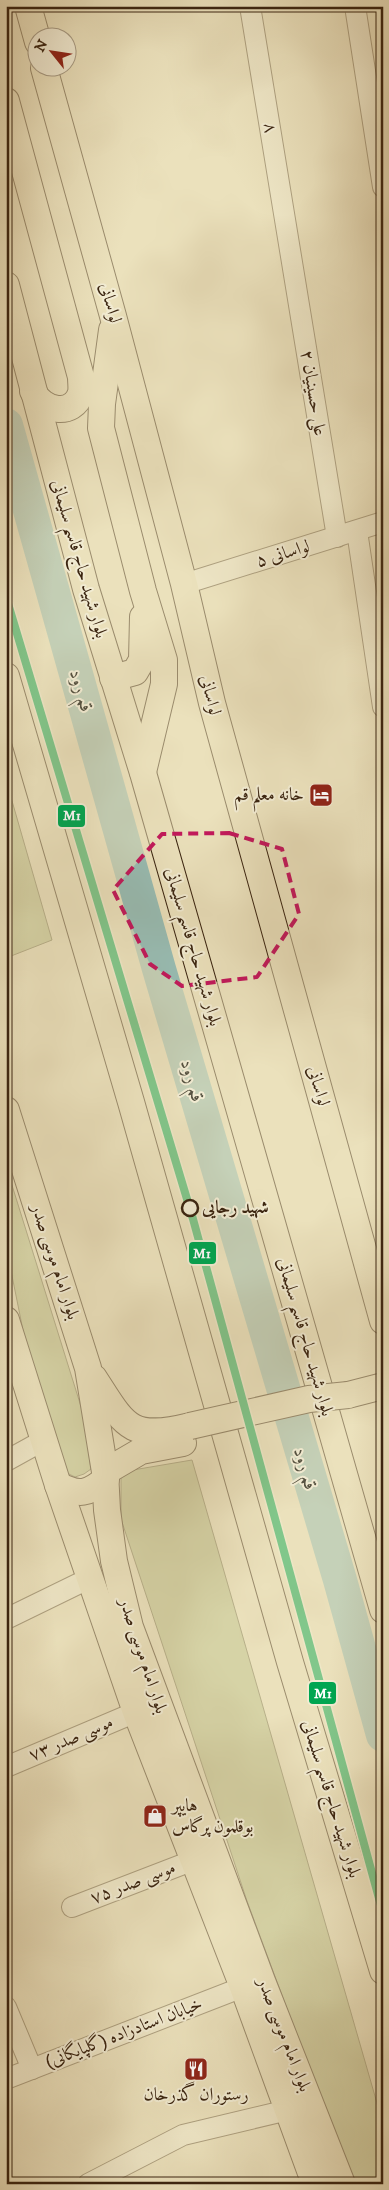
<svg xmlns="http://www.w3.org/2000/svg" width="389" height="2190" font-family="'IM FELL DW Pica',Amiri,serif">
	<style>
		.green { fill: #bcc28d; stroke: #7b734e }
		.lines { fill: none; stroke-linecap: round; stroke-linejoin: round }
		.river { stroke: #98bdb4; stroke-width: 34 }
		.minor-casing { stroke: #66533b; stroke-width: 22 }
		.major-casing { stroke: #3a2410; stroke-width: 28 }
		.minor { stroke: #f2ecd3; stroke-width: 20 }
		.major { stroke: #ebe1bc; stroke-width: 26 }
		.rail { stroke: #3a2410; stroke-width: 4; stroke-dasharray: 9 9; stroke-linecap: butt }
		.major-bridge-casing { stroke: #3a2410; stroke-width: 28; stroke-linecap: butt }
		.major-bridge { stroke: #ebe1bc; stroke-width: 26 }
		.metro-1-casing { stroke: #f2ecd3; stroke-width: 11 }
		.metro-1 { stroke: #00a651; stroke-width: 8 }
		.marked { fill: none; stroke: #c2185b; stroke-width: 4; stroke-dasharray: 10 6; stroke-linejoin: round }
		.stop-dot { fill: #f2ecd3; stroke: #3a2410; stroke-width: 2.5 }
		.labels { text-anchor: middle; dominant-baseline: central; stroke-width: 4; stroke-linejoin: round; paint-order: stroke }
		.street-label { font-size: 18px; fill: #3a2410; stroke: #f2ecd3 }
		.poi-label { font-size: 18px; fill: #3a2410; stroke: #f2ecd3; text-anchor: end }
		.stop-label { font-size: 18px; font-weight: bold; fill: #3a2410; stroke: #f2ecd3; text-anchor: start }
		.water-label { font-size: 19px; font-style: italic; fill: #565241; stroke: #f2ecd3 }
		.line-badge { stroke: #f2ecd3; stroke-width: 2 }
		.badge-label { font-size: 14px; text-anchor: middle; font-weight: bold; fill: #fff }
	</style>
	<rect width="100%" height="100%" fill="#ebe1bc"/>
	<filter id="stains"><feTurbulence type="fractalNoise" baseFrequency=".004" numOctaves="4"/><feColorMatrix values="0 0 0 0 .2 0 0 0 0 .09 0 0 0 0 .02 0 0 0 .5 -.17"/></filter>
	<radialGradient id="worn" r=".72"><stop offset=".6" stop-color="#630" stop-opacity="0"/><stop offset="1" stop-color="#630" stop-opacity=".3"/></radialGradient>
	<g class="green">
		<polygon points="6,780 52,940 6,958"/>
		<polygon points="6,1166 83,1413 91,1469 84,1474 75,1477 67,1473 28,1355 6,1246"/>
		<polygon points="192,1460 383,2124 383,2184 352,2184 247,1901 121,1519 121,1472"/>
	</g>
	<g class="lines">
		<polyline class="river" points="6,425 159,969 340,1580 383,1735"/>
		<g class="minor-casing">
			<g id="minor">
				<polyline points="250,6 337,537"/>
				<polyline points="355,6 383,187"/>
				<polyline points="357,531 383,707"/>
				<polyline points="184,584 383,522"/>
				<polyline points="6,1461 44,1440"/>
				<polyline points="6,1619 90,1578"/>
				<polyline points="6,1767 136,1712"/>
				<polyline points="72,1907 194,1860"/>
				<polyline points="6,2007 32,2069"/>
				<polyline points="6,2079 243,1987"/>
				<polyline points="88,2184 183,2135 288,2110"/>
			</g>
		</g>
		<g class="major-casing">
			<g id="major">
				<polyline points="28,6 38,42"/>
				<polyline points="44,68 113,316 184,584 212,703 383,1321"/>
				<path d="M6,101L81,377C81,382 82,388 81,393C73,418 42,411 33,391"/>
				<polyline points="6,285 86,589 143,773 383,1610"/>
				<polyline points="112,330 102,404 101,428 143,591 164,660 164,684 143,772"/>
				<polyline points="6,676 131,1102 290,1662 383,1971"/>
				<polyline points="113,678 135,672 142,660 143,617"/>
				<polyline points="6,1110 88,1368 105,1472 107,1510 114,1561 130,1627 262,1981 342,2184"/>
				<polyline points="6,1320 58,1485 136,1712 243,1987 315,2184"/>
				<path d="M94,1378C125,1426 129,1441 190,1426"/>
				<polyline points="348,1395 383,1386"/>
				<polyline points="105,1472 141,1451 183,1443"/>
				<path d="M58,1485C79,1496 88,1494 106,1479"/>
			</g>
		</g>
		<use href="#minor" class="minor"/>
		<use href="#major" class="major"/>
		<polyline class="rail" points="6,597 193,1219 383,1913"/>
		<g class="major-bridge-casing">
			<polyline id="major-bridge" points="190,1426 309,1399 348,1395"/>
		</g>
		<use href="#major-bridge" class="major-bridge"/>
		<g class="metro-1-casing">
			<polyline id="metro-1" points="6,597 193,1219 383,1913"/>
		</g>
		<use href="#metro-1" class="metro-1"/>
	</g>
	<path d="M0 0H389V2190H0ZM229,833L282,849L299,914L257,977L182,986L150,964L113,890L162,834Z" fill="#ebe1bc" fill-opacity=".55" fill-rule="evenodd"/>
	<path class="marked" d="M229,833L282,849L299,914L257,977L182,986L150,964L113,890L162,834Z"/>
	<defs>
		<g id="hotel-square" transform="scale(1.25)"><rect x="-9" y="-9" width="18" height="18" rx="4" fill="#8f2418" stroke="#f2ecd3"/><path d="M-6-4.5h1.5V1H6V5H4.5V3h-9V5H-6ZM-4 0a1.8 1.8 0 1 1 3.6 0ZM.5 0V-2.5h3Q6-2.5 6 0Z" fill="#fff"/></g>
		<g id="shop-square" transform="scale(1.25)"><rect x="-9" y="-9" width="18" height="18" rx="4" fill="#8f2418" stroke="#f2ecd3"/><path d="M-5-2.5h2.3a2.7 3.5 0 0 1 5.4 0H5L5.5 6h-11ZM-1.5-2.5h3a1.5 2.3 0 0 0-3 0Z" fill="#fff"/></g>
		<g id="restaurant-square" transform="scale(1.25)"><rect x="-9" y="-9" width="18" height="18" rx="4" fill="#8f2418" stroke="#f2ecd3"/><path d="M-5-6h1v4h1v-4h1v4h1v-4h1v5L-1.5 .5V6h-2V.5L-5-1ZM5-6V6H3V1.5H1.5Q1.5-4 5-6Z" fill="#fff"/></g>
	</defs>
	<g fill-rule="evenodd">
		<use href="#hotel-square" x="321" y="795"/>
		<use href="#shop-square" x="155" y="1816"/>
		<use href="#restaurant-square" x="196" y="2069"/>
	</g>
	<circle class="stop-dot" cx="190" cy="1208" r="8"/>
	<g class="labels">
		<g class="street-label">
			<text transform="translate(270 128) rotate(81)">۸</text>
			<text transform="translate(110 303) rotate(75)">لواسانی</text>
			<text transform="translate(313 393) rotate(81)">۲ علی حسینیان</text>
			<text transform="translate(283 554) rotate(-17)">لواسانی ۵</text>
			<text transform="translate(79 559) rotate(74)">بلوار شهید حاج قاسم سلیمانی</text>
			<text transform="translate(210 695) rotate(76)">لواسانی</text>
			<text transform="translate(193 947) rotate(74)">بلوار شهید حاج قاسم سلیمانی</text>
			<text transform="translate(318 1086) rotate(74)">لواسانی</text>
			<text transform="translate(55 1262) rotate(72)">بلوار امام موسی صدر</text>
			<text transform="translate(305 1337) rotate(74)">بلوار شهید حاج قاسم سلیمانی</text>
			<text transform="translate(143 1656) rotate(72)">بلوار امام موسی صدر</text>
			<text transform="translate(71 1739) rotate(-23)">موسی صدر ۷۳</text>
			<text transform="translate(331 1799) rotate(73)">بلوار شهید حاج قاسم سلیمانی</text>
			<text transform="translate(133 1883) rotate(-21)">موسی صدر ۷۵</text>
			<text transform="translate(124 2033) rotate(-21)">خیابان استادزاده (گلپایگانی)</text>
			<text transform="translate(284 2035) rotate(69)">بلوار امام موسی صدر</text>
		</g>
		<g class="poi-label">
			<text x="304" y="795">خانه معلم قم</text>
			<text x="172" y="1806" text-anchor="start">هایپر<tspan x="172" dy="21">بوقلمون پرگاس</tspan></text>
			<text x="196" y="2095" text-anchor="middle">رستوران گذرخان</text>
		</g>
		<g class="stop-label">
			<text x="202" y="1208">شهید رجایی</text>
		</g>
		<g class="water-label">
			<text transform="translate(81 691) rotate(74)">قم رود</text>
			<text transform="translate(192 1081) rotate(74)">قم رود</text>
			<text transform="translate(305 1469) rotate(74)">قم رود</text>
		</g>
	</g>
	<g class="line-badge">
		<rect x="57" y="804" width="29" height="24" rx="5" fill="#00a651"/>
		<rect x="188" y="1241" width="29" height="24" rx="5" fill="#00a651"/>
		<rect x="308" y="1681" width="29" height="24" rx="5" fill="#00a651"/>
	</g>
	<g class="badge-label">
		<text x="72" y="820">M1</text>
		<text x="202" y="1258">M1</text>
		<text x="323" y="1698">M1</text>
	</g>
	<rect width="389" height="2190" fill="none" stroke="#ebe1bc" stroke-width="25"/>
	<rect x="8" y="8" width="374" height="2175" fill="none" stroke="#3a2410" stroke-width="2.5"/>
	<rect x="12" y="12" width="364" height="2165" fill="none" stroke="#3a2410"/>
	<g transform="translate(52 52) rotate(300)"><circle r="24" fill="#f2ecd3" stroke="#a89c85"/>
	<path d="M0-4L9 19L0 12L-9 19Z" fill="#8f2418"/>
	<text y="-8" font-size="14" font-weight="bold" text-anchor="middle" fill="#3a2410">N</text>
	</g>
	<rect width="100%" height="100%" filter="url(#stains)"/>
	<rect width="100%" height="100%" fill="url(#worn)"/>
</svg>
